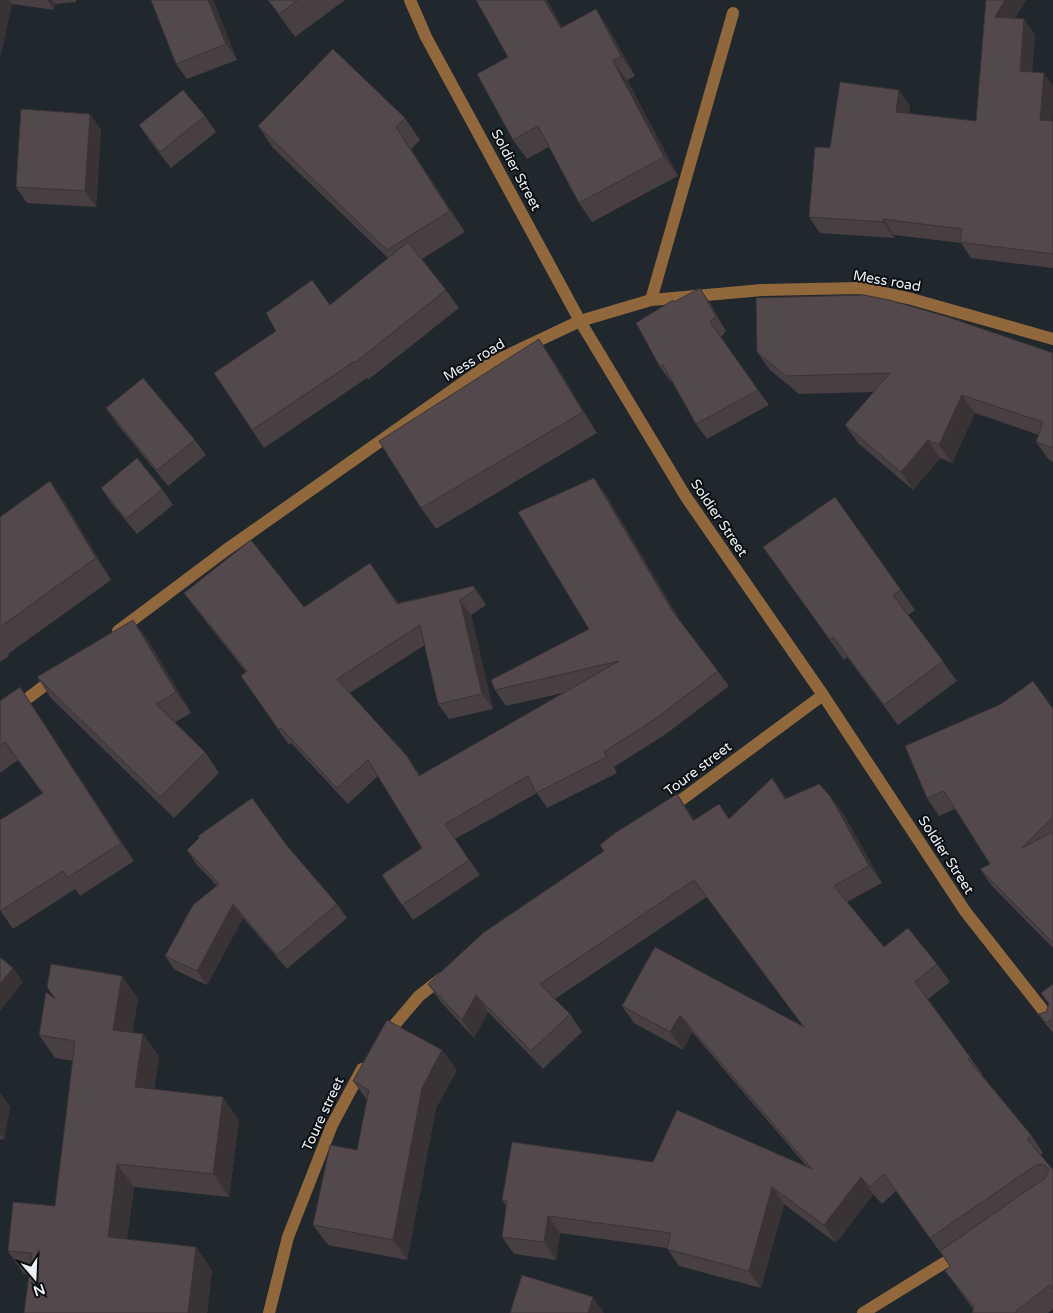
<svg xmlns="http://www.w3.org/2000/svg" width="1053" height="1313" font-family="'Varela Round',sans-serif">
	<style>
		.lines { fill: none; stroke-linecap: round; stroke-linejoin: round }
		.minor { stroke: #90683c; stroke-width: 12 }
		.wall { fill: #473f41 }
		.shaded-wall { fill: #3a3335 }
		.building { fill: #53494c; stroke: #3a3335 }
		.labels { text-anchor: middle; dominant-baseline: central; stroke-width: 4; stroke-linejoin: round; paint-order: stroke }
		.street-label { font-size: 14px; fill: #edf2f6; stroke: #0c0f12 }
	</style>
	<rect width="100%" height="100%" fill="#20272d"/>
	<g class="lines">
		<g class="minor">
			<polyline points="410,0 426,37 580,321 686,497 823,695 965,911 1053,1023"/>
			<polyline points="651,300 733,13"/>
			<polyline points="118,631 226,550 491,363 580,321 651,300 762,290 859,288 908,298 1053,339"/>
			<polyline points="0,719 56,677"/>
			<polyline points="669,809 823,695"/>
			<polyline points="385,1036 419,996 442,978"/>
			<polyline points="269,1313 288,1237 332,1125 362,1069"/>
			<polyline points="863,1313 960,1253"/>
		</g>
	</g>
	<g class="wall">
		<polygon points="0,0 76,0 76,2 55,4 54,10 12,4"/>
		<polygon points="151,0 213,0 237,60 187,79 176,64"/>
		<polygon points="268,0 345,0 295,37"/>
		<polygon points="476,0 547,0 562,27 609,29 635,76 627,80 678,176 592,222 579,203 549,147 527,159 513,140 508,57"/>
		<polygon points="986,0 1026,0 1014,18 1024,19 1035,35 1032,72 1053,86 1052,121 1053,121 1053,268 971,258 961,243 894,235 894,238 820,233 809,217 830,148 899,90 910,106 909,114 976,121"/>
		<polygon points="90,114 101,130 96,207 27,203 16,187"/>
		<polygon points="205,116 216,132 171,168 150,141 139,125"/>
		<polygon points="405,118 420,140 411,149 465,232 422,259 446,290 459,308 368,380 367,378 264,448 252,430 330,305 388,258 273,148 258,126"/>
		<polygon points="675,302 710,303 726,331 721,337 769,405 707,439 696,424 672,381 671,382 660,367"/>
		<polygon points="757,352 1053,354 1053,462 1049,460 1036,442 1039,435 975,413 952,463 940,458 913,490 858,443 845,425 874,392 799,394 770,370"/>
		<polygon points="553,360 597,433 436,529 421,508"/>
		<polygon points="106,408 195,440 206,455 168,486 117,424"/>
		<polygon points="50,481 65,503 111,580 8,654 9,656 0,662 0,517"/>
		<polygon points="101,488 162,489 173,505 137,534 112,504"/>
		<polygon points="605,493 681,622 729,686 666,734 614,767 617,773 547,808 537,793 455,839 480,875 413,920 382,875 422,848 378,776 348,804 291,743 289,745 241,676 246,672 195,608 184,593 304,607 370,563 398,603 474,586 484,601 486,605 471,615 493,709 449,719 438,704 425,645 350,693 420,776 567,692 506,706 495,690 589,629"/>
		<polygon points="835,497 915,610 908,615 957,681 898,725 847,657 844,660 763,547"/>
		<polygon points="148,640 191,713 174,723 205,752 219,773 174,818 51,698 37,677"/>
		<polygon points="0,701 32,705 134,861 80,896 75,889 13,929 0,910 42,793 18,760 0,773"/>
		<polygon points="1053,709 1053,948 992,886 980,869 990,864 955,809 939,816 927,798"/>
		<polygon points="677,794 694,820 719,804 729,819 784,795 786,798 843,813 882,883 847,902 884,947 937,964 950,982 928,999 970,1057 982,1074 982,1075 1031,1135 1043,1153 1041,1155 1053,1170 1053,1309 1048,1313 972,1313 973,1309 945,1271 950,1266 896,1191 882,1204 873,1194 836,1243 784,1204 761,1288 679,1266 667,1248 560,1233 556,1260 514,1254 502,1237 506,1206 502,1200 653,1162 808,1168 692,1032 683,1050 634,1023 622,1006 803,1026 707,897 555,999 570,1014 582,1032 543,1069 488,1012 474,1038 440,1001 428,984 604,851"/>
		<polygon points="198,836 288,847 337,904 347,918 287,969 243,918 207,985 175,970 165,956 217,886 196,864 187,850 199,838"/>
		<polygon points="122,976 138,999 132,1033 143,1034 159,1057 154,1090 239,1120 229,1197 134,1187 127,1239 212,1270 207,1313 24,1313 29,1275 24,1274 8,1251 55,1206 73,1061 55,1058 39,1035 55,999"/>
		<polygon points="1053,984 1053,1033 1039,1014 1046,1012 1049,1004"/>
		<polygon points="457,1070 436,1108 407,1260 328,1245 313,1225 357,1150 367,1100 353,1081"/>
		<polygon points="0,1093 10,1107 4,1140 0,1139"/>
	</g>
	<g class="shaded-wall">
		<polygon points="0,0 9,0 12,4 0,59"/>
		<polygon points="47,0 52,0 55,4 54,10"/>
		<polygon points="208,0 213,0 237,60 226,44"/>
		<polygon points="544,0 547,0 574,48 561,28"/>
		<polygon points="1005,0 1026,0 1006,33 995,17"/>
		<polygon points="596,9 609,29 635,76 621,56"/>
		<polygon points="1024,19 1035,35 1031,86 1020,71"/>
		<polygon points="613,61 627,80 678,176 664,157"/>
		<polygon points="1044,73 1053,86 1053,112 1051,135 1040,120"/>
		<polygon points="899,90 910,106 907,128 896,112"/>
		<polygon points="90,114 101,130 96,207 85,191"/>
		<polygon points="396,127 411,149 465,232 450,211"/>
		<polygon points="883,219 894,235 894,238 883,222"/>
		<polygon points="700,288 710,303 726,331 716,316"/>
		<polygon points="539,339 553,360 597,433 583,412"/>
		<polygon points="962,395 975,413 952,463 939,445"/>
		<polygon points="928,440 940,458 913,490 901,472"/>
		<polygon points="594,478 605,493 684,628 673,612"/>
		<polygon points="50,481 65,503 111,580 96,558"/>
		<polygon points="474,586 484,601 486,605 475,590"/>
		<polygon points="460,600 471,615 493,709 482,694"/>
		<polygon points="133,620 148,640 191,713 176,692"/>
		<polygon points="20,687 32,705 134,861 121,843"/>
		<polygon points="407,756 418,772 430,792 419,776"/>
		<polygon points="772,778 784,795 797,816 785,799"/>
		<polygon points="677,794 689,812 706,839 693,821"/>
		<polygon points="830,796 843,813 882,883 869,866"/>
		<polygon points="233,904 243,918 207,985 197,971"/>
		<polygon points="13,968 23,982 0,1011 0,984"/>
		<polygon points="122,976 138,999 129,1053 113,1030"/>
		<polygon points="476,995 488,1012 474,1038 462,1020"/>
		<polygon points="680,1015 692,1032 683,1050 670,1032"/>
		<polygon points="143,1034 159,1057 151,1110 135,1087"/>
		<polygon points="442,1050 457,1070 436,1108 407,1260 393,1240 422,1088"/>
		<polygon points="0,1093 10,1107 4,1140 0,1134"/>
		<polygon points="223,1097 239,1120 229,1197 213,1174"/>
		<polygon points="117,1164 134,1187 124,1260 108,1237"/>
		<polygon points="861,1177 873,1194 836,1243 824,1225"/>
		<polygon points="772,1187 784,1204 761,1288 749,1271"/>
		<polygon points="548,1216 560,1233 556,1260 544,1242"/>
		<polygon points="196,1247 212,1270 207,1313 188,1313"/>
		<polygon points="593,1297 604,1313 588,1313"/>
	</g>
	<g class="building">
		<polygon points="151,0 208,0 226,44 176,64"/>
		<polygon points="268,0 298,0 279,14"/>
		<polygon points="476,0 544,0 561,28 596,9 621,56 613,61 664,157 579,203 538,126 513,140 477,74 508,57"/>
		<polygon points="986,0 1005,0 995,17 1024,19 1020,71 1044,73 1040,120 1053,121 1053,254 960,242 962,229 883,219 883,222 809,217 815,147 830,148 840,82 899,90 896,112 976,121"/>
		<polygon points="333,49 405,118 396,127 450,211 387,250 258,126"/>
		<polygon points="183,90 205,116 160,152 139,125"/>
		<polygon points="21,109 90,114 85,191 16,187"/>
		<polygon points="408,242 446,290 356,362 355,361 252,430 214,373 276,331 266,313 312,280 330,305"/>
		<polygon points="700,288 716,316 710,322 758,390 696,424 663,365 660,367 636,323 673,300 674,302"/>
		<polygon points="864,295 889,300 948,317 1053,353 1051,357 1053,358 1053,448 1036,442 1043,422 962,395 939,445 928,440 901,472 845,425 890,373 786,376 757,352 756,298"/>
		<polygon points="539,339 583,412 421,508 379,441"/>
		<polygon points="143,378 195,440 157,470 106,408"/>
		<polygon points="137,458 162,489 126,519 101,488"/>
		<polygon points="594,478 673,612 718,671 655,719 604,752 607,757 536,793 528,776 445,824 469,860 402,905 382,875 422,848 368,760 337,788 281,728 278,729 241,676 247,671 184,593 251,540 304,607 370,563 397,604 474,586 475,590 460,600 482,694 438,704 420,625 337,679 407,756 419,776 619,661 495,690 491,680 589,629 518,512"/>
		<polygon points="50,481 96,558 0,627 0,517"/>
		<polygon points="835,497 901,590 893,595 943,661 884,705 833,637 830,640 763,547"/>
		<polygon points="133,620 176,692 156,704 205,752 160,797 37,677"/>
		<polygon points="1033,681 1053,709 1053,817 1022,848 1053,832 1053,943 980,869 990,864 944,791 927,798 905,746 1001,704"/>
		<polygon points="20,687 121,843 67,878 63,871 0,911 0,820 43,793 5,742 0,746 0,701"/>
		<polygon points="772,778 785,799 819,784 830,796 869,866 834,886 884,947 908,928 937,964 915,982 970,1057 968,1059 1031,1135 1027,1139 1053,1170 1053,1289 1050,1285 1016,1311 1016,1313 972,1313 974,1307 945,1271 950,1266 940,1251 1045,1178 1049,1170 1045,1165 1041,1164 1036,1165 930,1238 884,1174 870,1187 861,1177 824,1225 772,1187 749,1271 667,1249 671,1233 548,1216 544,1242 502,1237 507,1201 502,1200 512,1142 653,1162 677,1110 812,1169 680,1015 670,1032 622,1006 655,947 804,1027 694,880 540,984 570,1014 531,1051 476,995 462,1020 428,984 483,933 604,851 600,845 615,833 677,794 693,821 719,804 729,819"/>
		<polygon points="252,798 288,847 337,904 277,955 233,904 197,971 165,956 193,905 219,884 187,850 199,838 198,836"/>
		<polygon points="0,957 13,968 0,984"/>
		<polygon points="51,964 122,976 113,1030 143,1034 135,1087 223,1097 213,1174 117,1164 108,1237 196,1247 188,1313 24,1313 32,1253 8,1251 13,1202 55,1206 75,1041 39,1035 46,992 55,999 47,987"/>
		<polygon points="1053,984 1053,1018 1046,1023 1039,1014 1046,1012 1049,1004 1041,993"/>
		<polygon points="387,1020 442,1050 422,1088 393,1240 313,1225 330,1145 357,1150 369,1090 353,1081"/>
		<polygon points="522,1275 593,1297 588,1313 510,1313"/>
	</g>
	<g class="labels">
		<g class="street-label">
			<text transform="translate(516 170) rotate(62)">Soldier Street</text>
			<text transform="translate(887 281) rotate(10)">Mess road</text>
			<text transform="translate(474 360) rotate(-31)">Mess road</text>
			<text transform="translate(719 518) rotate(56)">Soldier Street</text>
			<text transform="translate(698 769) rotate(-37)">Toure street</text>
			<text transform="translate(946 855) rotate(57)">Soldier Street</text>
			<text transform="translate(323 1114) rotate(-65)">Toure street</text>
		</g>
	</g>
	<g transform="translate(35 1278) rotate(161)" stroke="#0c0f12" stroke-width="4" paint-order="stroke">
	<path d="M0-4L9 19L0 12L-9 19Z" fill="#edf2f6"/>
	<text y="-8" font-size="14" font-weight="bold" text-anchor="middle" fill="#edf2f6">N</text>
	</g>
</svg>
